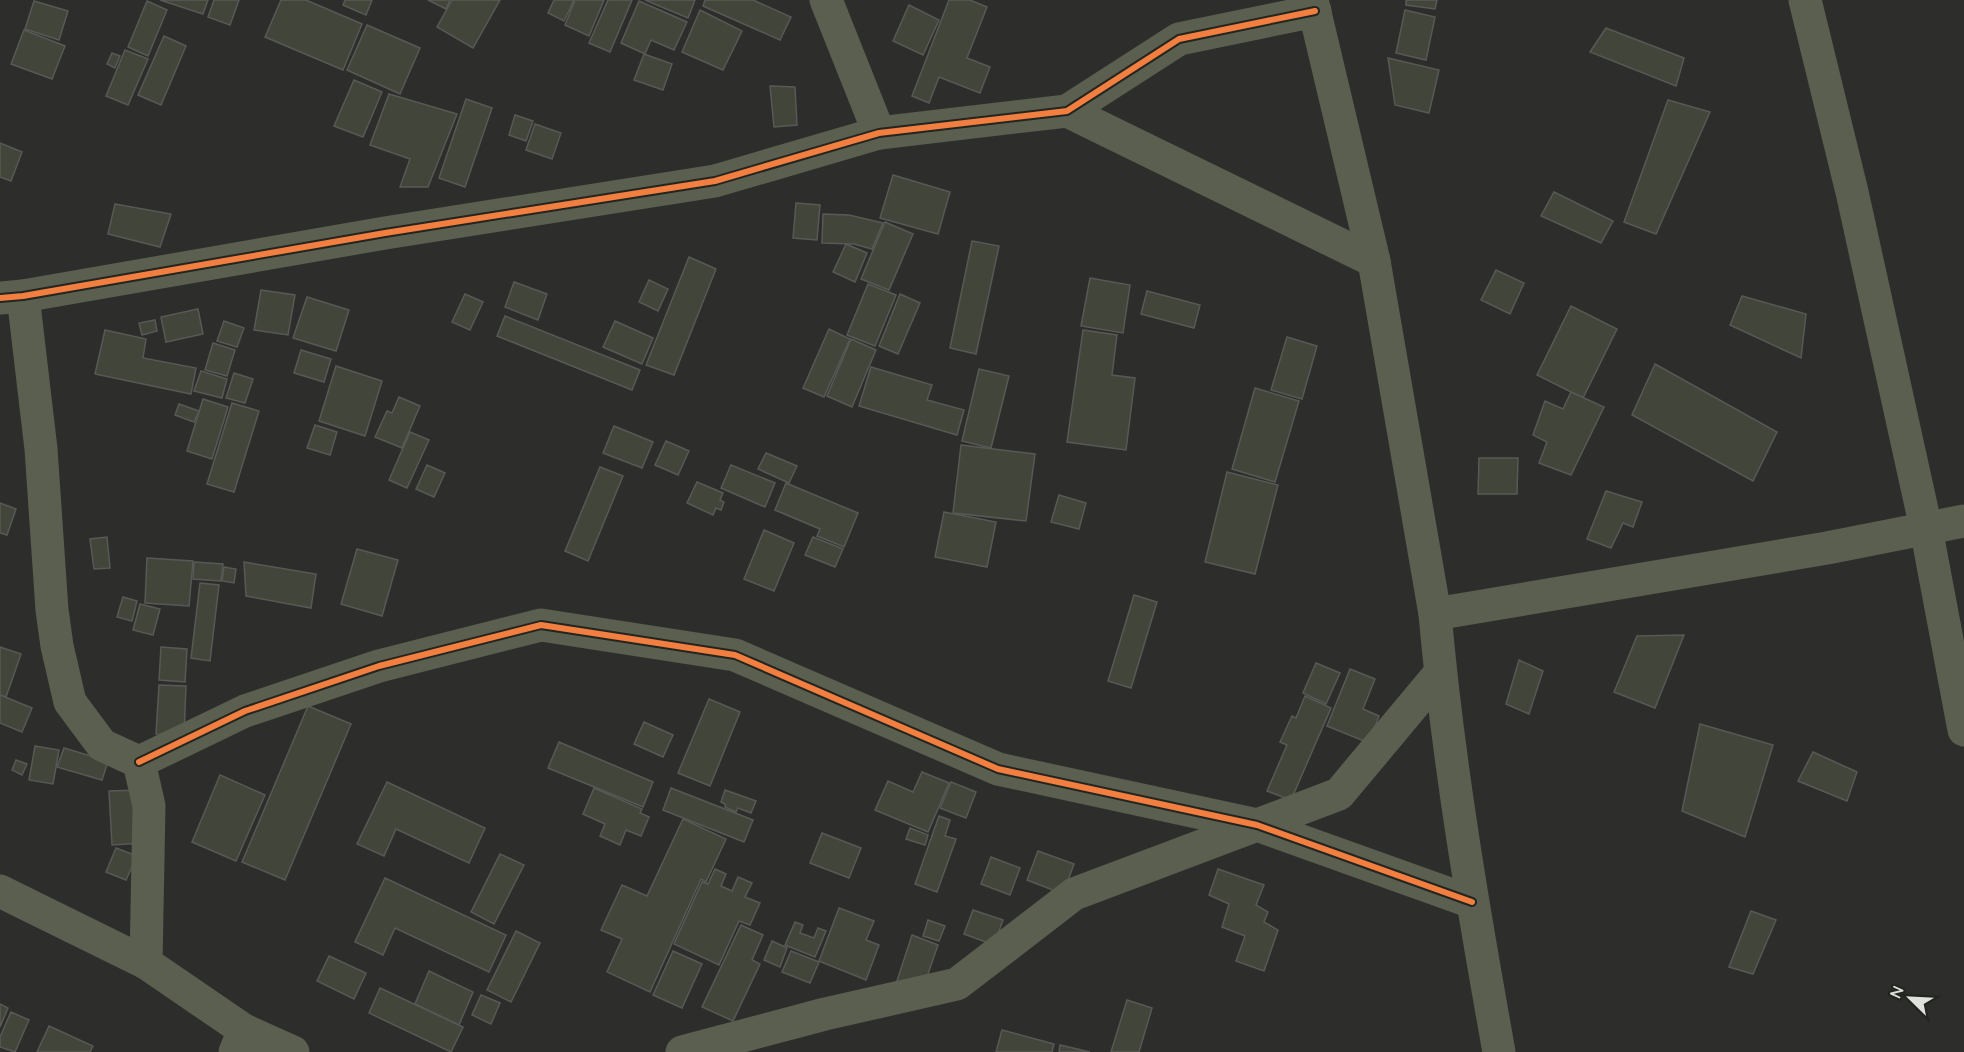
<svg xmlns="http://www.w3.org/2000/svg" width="1964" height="1052" font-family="Quicksand,sans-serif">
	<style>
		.building { fill: #424539; stroke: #585956; stroke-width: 1.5 }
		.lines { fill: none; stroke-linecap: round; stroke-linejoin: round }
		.minor { stroke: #5a5f50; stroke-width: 33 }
		.tertiary { stroke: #5a5f50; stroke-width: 33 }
		.cycleway-casing { stroke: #232520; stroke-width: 10 }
		.cycleway { stroke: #f27e40; stroke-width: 6 }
	</style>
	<rect width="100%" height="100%" fill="#2d2e2b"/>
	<g class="building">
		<polygon points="160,0 208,0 203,14"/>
		<polygon points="214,0 239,0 230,25 208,17"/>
		<polygon points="281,0 306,0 362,24 343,70 265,37"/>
		<polygon points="345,0 372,0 366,15 343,5"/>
		<polygon points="428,0 450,0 446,9"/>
		<polygon points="452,0 500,0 473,48 437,27"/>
		<polygon points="554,0 574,0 564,21 548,13"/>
		<polygon points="575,0 604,0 589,36 565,25"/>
		<polygon points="608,0 632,0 610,52 589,43"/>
		<polygon points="645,0 695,0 688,18"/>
		<polygon points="705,0 753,0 791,17 780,40 703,6"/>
		<polygon points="949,0 970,0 987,7 967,58 990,67 980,93 939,77 929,103 912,96"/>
		<polygon points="1406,0 1437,0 1435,9 1406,5"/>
		<polygon points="34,1 68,11 59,40 25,29"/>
		<polygon points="147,1 167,10 148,56 128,47"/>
		<polygon points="639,1 687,22 674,50 651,40 645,54 621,43"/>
		<polygon points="909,5 939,20 923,55 893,41"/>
		<polygon points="700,10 742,31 723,70 682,52"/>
		<polygon points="1405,10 1435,17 1426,60 1396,53"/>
		<polygon points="367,25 420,48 400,94 347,70"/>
		<polygon points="1606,28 1684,58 1676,86 1590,52"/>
		<polygon points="24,30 65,46 52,79 11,64"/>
		<polygon points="164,36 186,46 161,105 138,95"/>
		<polygon points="125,50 148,59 128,105 106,96"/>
		<polygon points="112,53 120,56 115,68 107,64"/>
		<polygon points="644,54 672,64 663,90 634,80"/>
		<polygon points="1388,58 1439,70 1429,113 1395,105"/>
		<polygon points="354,80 382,92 363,137 334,126"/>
		<polygon points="770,86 795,87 797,125 774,127"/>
		<polygon points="389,94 457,114 428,187 400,187 410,159 370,145"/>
		<polygon points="466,99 492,108 465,187 439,178"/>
		<polygon points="1668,100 1710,112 1656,234 1624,222"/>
		<polygon points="515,115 533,121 526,141 509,135"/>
		<polygon points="535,124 561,133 552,159 526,150"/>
		<polygon points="0,143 22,152 11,181 0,177"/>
		<polygon points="893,175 950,192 938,234 880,218"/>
		<polygon points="1554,192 1613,221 1601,243 1541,216"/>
		<polygon points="796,203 820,205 817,240 793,238"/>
		<polygon points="115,204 171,214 160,247 108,234"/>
		<polygon points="823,214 849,215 883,223 872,249 854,244 822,243"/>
		<polygon points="885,222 913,234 889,290 861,279"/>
		<polygon points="972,241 999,246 976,354 950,348"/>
		<polygon points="846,244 867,253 855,282 833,272"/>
		<polygon points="689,257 716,269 674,375 646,365"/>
		<polygon points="1496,270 1524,283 1510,314 1481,300"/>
		<polygon points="1090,278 1130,285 1123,333 1081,326"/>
		<polygon points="649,280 668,289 658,311 639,302"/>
		<polygon points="514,282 547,294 538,320 505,307"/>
		<polygon points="868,284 896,295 875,346 847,335"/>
		<polygon points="261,290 295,295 288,335 254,330"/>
		<polygon points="1147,291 1200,305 1194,328 1141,314"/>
		<polygon points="465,294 483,302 470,330 452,322"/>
		<polygon points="900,294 920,303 898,354 879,346"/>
		<polygon points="1742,296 1806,314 1801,358 1730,325"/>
		<polygon points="307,297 349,310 336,351 293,338"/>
		<polygon points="1571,306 1617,329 1583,398 1537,375"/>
		<polygon points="198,309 203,334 166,342 161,317"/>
		<polygon points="505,316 640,370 632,390 497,336"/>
		<polygon points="155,320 157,331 142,335 139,323"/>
		<polygon points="224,321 244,328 237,347 217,341"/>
		<polygon points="615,321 653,338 642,364 603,347"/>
		<polygon points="829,329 850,339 824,397 803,388"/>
		<polygon points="105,330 146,339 143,358 196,368 191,394 95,374"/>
		<polygon points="1083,330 1117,335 1112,375 1135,378 1126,450 1067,442"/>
		<polygon points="1287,337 1317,346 1302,399 1271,390"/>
		<polygon points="851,339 876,350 852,407 827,396"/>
		<polygon points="213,343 235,350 227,376 205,370"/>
		<polygon points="301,350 331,359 324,382 294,373"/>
		<polygon points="1655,364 1777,432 1753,481 1632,415"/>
		<polygon points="336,366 382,381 365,436 319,421"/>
		<polygon points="871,367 932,385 927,400 964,410 957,435 859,406"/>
		<polygon points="979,369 1009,376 991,448 962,441"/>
		<polygon points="201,371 227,379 222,398 194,391"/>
		<polygon points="234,373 253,379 245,403 226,398"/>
		<polygon points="1255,388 1299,401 1275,482 1232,469"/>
		<polygon points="1571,392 1604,407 1571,475 1539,463 1547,442 1533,435 1545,401 1563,409"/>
		<polygon points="399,397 420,406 402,448 375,437 387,411 392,413"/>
		<polygon points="203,399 228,407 212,459 187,451"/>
		<polygon points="232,403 259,411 234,492 207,484"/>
		<polygon points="179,404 199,411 194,422 175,415"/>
		<polygon points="315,425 337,432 330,455 307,448"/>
		<polygon points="614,426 653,442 642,468 603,453"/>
		<polygon points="410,432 429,440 407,488 389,480"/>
		<polygon points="666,441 689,451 678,475 655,465"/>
		<polygon points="961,445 1035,454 1026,521 953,513"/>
		<polygon points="766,453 797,466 789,483 758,469"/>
		<polygon points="1479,458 1518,458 1517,494 1478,494"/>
		<polygon points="427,465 445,473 434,497 416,489"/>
		<polygon points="731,465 775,483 765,507 721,488"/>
		<polygon points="600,467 623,476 588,561 565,551"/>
		<polygon points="1227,472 1278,485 1255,574 1205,562"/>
		<polygon points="697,482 723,493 720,500 724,502 721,510 716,508 713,515 687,503"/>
		<polygon points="786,483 858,513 844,547 817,536 820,529 775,510"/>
		<polygon points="1606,491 1642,502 1633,527 1623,523 1611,548 1587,539"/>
		<polygon points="1059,495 1086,503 1079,529 1051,522"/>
		<polygon points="0,503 16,509 7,535 0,533"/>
		<polygon points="944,512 996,522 987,567 935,557"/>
		<polygon points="764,530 794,543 774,591 744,579"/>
		<polygon points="107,537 110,568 94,569 90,539"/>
		<polygon points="813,537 843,549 835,567 805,555"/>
		<polygon points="357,549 398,560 382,616 341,604"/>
		<polygon points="147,558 193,561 189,606 145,603"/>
		<polygon points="194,562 223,564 221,581 193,579"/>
		<polygon points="244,562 316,574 311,608 246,596"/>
		<polygon points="224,567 236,569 234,583 222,581"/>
		<polygon points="200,583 219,585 210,661 191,658"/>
		<polygon points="1134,595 1157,602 1131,688 1108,681"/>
		<polygon points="123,597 137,601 132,621 117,617"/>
		<polygon points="140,604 160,609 153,635 133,630"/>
		<polygon points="1684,635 1655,708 1614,692 1637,636"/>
		<polygon points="0,647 21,654 6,697 0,695"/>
		<polygon points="161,647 187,649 185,682 159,680"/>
		<polygon points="1519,660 1543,671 1529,714 1506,704"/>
		<polygon points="1316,663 1340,673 1326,704 1303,693"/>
		<polygon points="1350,669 1375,679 1363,709 1379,716 1369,743 1327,726"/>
		<polygon points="159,685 186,686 184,735 156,734"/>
		<polygon points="0,695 32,708 22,732 0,723"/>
		<polygon points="1305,696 1331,708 1291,800 1267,791 1287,745 1280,742 1292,716 1296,718"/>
		<polygon points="709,699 740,712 710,786 678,773"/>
		<polygon points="308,706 351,724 285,880 242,862"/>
		<polygon points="644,722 673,735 663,757 634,744"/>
		<polygon points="1700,724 1773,745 1745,837 1682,811"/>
		<polygon points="559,742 653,782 643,807 548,768"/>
		<polygon points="35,746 59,750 53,784 29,780"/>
		<polygon points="64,748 108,761 102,780 57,767"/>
		<polygon points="1813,752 1857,772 1847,801 1798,781"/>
		<polygon points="16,760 27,764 22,775 12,770"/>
		<polygon points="922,772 949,783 928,832 875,810 888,781 913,792"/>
		<polygon points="220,775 265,795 236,861 192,842"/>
		<polygon points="387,782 485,828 469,863 396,829 384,856 357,844"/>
		<polygon points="951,782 976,792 966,818 940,808"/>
		<polygon points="594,788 642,809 640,813 649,817 641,836 626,830 620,845 600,836 605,824 583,814"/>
		<polygon points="671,788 753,820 744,842 663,810"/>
		<polygon points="140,790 143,843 112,845 109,791"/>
		<polygon points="725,790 756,801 751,813 738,808 736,812 725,807 725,804 721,802"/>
		<polygon points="939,816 950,820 945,836 956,839 937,892 915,884"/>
		<polygon points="683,819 726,839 706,882 701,879 650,992 607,972 622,939 601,930 622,885 647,896"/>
		<polygon points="910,828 928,835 925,845 906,839"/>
		<polygon points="822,833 861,848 849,878 810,863"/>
		<polygon points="116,848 137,856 126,880 106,872"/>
		<polygon points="1038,851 1074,864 1063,894 1027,880"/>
		<polygon points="500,854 524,865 494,924 471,912"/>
		<polygon points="991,857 1020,868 1010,895 981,884"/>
		<polygon points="715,869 726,874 721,886 732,891 738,877 752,883 745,897 760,903 750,925 739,921 719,965 674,944 702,882 708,884"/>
		<polygon points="1218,869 1264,885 1256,905 1268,912 1264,922 1278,930 1264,971 1236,961 1245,936 1222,927 1229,904 1209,895"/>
		<polygon points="385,878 506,935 489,972 395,928 383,955 355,942"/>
		<polygon points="839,908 874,921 866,940 879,945 866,980 819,961"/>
		<polygon points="973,910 1003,920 994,945 964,934"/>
		<polygon points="1751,911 1776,920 1753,974 1729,967"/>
		<polygon points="928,920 945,926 939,941 923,936"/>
		<polygon points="795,922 803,925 800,933 814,938 818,928 826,931 815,957 785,945"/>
		<polygon points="741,925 763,935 752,960 760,964 733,1021 702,1007"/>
		<polygon points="516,931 540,943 511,1002 487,990"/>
		<polygon points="912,935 938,945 927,977 895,987"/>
		<polygon points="772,941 787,948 780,967 764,960"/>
		<polygon points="673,951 702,964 682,1008 653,995"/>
		<polygon points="791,951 819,962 810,983 782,972"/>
		<polygon points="329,956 366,973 354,999 317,981"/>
		<polygon points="429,971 473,992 459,1025 415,1004"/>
		<polygon points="380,988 463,1027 451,1052 369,1013"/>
		<polygon points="481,995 500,1003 491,1024 472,1015"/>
		<polygon points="1127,1000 1152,1008 1139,1052 1111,1052"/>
		<polygon points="0,1004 8,1008 0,1027"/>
		<polygon points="11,1012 29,1020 15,1052 0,1047 0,1037"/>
		<polygon points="49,1026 93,1046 90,1052 37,1052"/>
		<polygon points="1002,1030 1054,1044 1052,1052 996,1052"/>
		<polygon points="1060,1045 1090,1052 1059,1052"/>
	</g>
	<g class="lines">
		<g class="minor">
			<polyline points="826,0 879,133"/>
			<path d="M1312,0L1374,261L1435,614C1448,761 1473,907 1499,1052"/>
			<polyline points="1805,0 1852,192 1926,528 1964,730"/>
			<polyline points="1067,111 1374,261"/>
			<polyline points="23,296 41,449 52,610 57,646 70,702 102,745 139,762 149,806 146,963"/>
			<polyline points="0,298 23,296 385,233 715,181 879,133 1067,111 1179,39 1315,11"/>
			<polyline points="1435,614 1827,548 1964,521"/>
			<polyline points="139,762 245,711 379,666 541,625 735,655 998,769 1257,825 1472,902"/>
			<polyline points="0,891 146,963 244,1030"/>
			<polyline points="682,1052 825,1014 957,984 1074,894 1339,794 1440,673"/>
		</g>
		<polyline class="tertiary" points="235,1052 244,1030 293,1052"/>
		<g class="cycleway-casing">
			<g id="cycleway">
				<polyline points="0,298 23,296 385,233 715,181 879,133 1067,111 1179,39 1315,11"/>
				<polyline points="139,762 245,711 379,666 541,625 735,655 998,769 1257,825 1472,902"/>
			</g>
		</g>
		<use href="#cycleway" class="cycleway"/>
	</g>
	<g transform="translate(1910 998) rotate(294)" stroke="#232520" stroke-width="4.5" paint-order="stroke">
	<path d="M0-4.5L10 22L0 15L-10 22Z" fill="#dfe1dd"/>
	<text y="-9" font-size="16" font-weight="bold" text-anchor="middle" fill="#dfe1dd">N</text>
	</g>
</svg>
